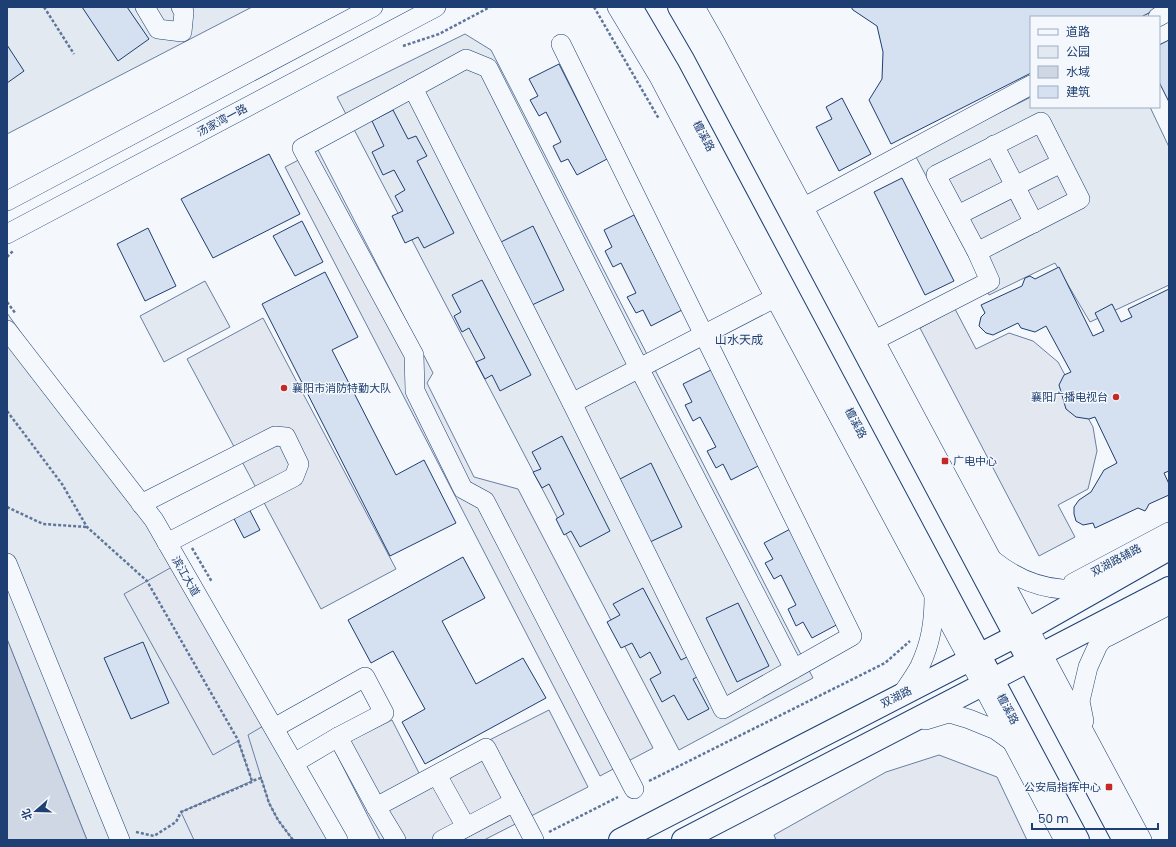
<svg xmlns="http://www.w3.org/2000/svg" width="1176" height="847" font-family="Poppins,'Noto Sans SC',sans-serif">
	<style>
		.green { fill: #e3e9f0; stroke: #687fa3 }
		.parking { fill: #e3e8f0; stroke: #687fa3 }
		.water { fill: #cfd7e4; stroke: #687fa3 }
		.building { fill: #d5e0f0; stroke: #1d3f73 }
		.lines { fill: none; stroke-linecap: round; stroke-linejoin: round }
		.minor-casing { stroke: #1d3f73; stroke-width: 20 }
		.major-casing { stroke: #1d3f73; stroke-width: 24 }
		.path { stroke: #5e769c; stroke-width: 2.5; stroke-dasharray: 3 2; stroke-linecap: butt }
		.minor { stroke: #f4f7fb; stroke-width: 19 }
		.major { stroke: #f4f7fb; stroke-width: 22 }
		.poi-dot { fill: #c62828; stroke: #f4f7fb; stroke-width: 1.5 }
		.labels { text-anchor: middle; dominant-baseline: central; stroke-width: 3; stroke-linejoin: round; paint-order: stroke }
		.street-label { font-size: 11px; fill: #1d3f73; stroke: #f4f7fb }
		.poi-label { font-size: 11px; fill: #1d3f73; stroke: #f4f7fb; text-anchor: start }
		.neighbourhood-label { font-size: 12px; fill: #1d3f73; stroke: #f4f7fb }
	</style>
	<rect width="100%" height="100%" fill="#f4f7fb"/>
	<g class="green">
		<polygon points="7,7 252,7 7,134"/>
		<polygon points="465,34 491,50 813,678 679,750 337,97"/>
		<polygon points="1031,97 1031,107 1150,107 1169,147 1169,285 1090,322 1055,263 989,295 915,155"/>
		<polygon points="205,281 230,327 164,362 140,316"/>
		<polygon points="7,313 154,520 334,840 87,840 7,639"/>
	</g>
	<g class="parking">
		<polygon points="1041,122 1080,199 977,252 938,178"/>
		<polygon points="318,150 433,373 427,383 474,477 518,489 653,748 600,776 285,167"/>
		<polygon points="955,309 976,349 1009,333 1033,341 1058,362 1093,427 1097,451 1088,489 1058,505 1075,537 1039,556 920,328"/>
		<polygon points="263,318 396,569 321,609 187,359"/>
		<polygon points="179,563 270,722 248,735 269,803 278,820 293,840 194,840 181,812 252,781 238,741 213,755 124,594"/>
		<polygon points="549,710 588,787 484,840 380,840 334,749 392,720 420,775"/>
		<polygon points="939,755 997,777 1027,840 776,840 774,835 886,772"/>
	</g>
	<polygon class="water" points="7,639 87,840 7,840"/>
	<g class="building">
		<polygon points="82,7 127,7 149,39 118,61"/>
		<polygon points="851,7 1161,7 1141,17 1031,17 1031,73 891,144 869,100 882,79 883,52 877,26 853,10"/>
		<polygon points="1169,40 1169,102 1159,82 1159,45"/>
		<polygon points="7,45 24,71 7,83"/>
		<polygon points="559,64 607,159 577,175 568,159 561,162 553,146 561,142 546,112 539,116 530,100 538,96 529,79"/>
		<polygon points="842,98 871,154 839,171 816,127 832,119 826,107"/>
		<polygon points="393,110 408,139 416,136 427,156 417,161 454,233 424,248 418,237 405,243 392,216 403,211 395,196 405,190 394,170 383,175 372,152 384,146 372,121"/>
		<polygon points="269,154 300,214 213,258 181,199"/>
		<polygon points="902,178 954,281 925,295 874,192"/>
		<polygon points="634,215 682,310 651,326 643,310 636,313 627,297 636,293 621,263 613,267 605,251 612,247 604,230"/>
		<polygon points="302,221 323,262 295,276 273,236"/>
		<polygon points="533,226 564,290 532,305 501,242"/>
		<polygon points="148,228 176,286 145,301 117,244"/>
		<polygon points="1059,267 1093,336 1104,331 1095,313 1112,304 1121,322 1132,317 1128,309 1169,289 1169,471 1164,473 1169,484 1169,495 1149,504 1147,508 1145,511 1138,508 1095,528 1093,523 1083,525 1076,521 1074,514 1074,507 1079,500 1091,492 1104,470 1117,463 1095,417 1089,419 1076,417 1066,409 1059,385 1064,375 1071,372 1046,326 1035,332 1021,328 1018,323 993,335 986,333 979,326 981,317 985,313 981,305 1022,286 1025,278 1030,276 1035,279"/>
		<polygon points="325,272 358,337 332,350 396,475 424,460 456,523 390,556 262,304"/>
		<polygon points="482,280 531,375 500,391 492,375 485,379 476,362 485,358 469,328 462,332 454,316 461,312 452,295"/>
		<polygon points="713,369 762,464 731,480 723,464 716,468 707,451 716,447 700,417 693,421 685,405 692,402 683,384"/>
		<polygon points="562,436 610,531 580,547 571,531 564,535 556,519 564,514 549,484 542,488 533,472 541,469 532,452"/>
		<polygon points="651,463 682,527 650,542 620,479"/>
		<polygon points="248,507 260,530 244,538 232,515"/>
		<polygon points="794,527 842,622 812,638 803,622 796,626 788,609 796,605 781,575 774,579 765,563 773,559 764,543"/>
		<polygon points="463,557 485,598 442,621 476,684 523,658 546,698 425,764 402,722 425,709 393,651 371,663 348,620"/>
		<polygon points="643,588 681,660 691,655 701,675 693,679 709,709 688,720 674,695 662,702 650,679 661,673 650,652 640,658 632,643 621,648 607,622 620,615 613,604"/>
		<polygon points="738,603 769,666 737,682 706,618"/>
		<polygon points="143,642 169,703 131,719 104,658"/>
	</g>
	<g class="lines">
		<g class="minor-casing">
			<g id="minor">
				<polyline points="145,7 158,29 182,32 184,12 181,7"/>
				<polyline points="617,7 659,77 775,298 969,660 1064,840"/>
				<polyline points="695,7 715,42 1142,840"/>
				<polyline points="1158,17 1169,11"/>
				<polyline points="561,44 852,636 723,709 572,403 413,88 466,59 488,68 639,368 794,669"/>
				<polyline points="413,88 302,148 414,355 415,391 463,489 485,501 634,789"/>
				<polyline points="994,145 1034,223"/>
				<polyline points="7,201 373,7"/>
				<polyline points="793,213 1031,85"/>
				<polyline points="958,215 1061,163"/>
				<polyline points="7,234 436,7"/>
				<polyline points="7,330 154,520 338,840"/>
				<polyline points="875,340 990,281 977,252 936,175 1041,122 1080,199 977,252"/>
				<polyline points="572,403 786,292"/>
				<polyline points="141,504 275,436 286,437 299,464 294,477 167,543"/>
				<path d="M994,561C1014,577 1036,587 1062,589C1075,590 1091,585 1105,584"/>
				<polyline points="7,563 120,840"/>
				<polyline points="1073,583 1169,532"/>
				<polyline points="1107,637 1169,605"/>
				<path d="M902,694C908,685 915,676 920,666C931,642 934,622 934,596"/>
				<polyline points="926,720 949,713 969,719 996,730 1010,740"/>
				<polyline points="1084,721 1080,701 1088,667 1098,645 1124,612"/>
				<polyline points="274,728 365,677 384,713 338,737 376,807 486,748 534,840"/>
				<polyline points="294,763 338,737"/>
				<polyline points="437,775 466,827"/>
				<polyline points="376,807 396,840"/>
				<polyline points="442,840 514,802"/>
			</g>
		</g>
		<g class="major-casing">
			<g id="major">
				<polyline points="631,7 668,70 1078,840"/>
				<polyline points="679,7 704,50 1124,840"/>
				<polyline points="620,840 1016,636 1169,549"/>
				<polyline points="683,840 1169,588"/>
			</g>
		</g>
		<g class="path">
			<polyline points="44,7 74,54"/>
			<polyline points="594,7 659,119"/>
			<polyline points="403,46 439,34 490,7"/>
			<polyline points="7,257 13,251"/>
			<polyline points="7,302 16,314"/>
			<polyline points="7,411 62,484 87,527 147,581 238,740 252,781 261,778 269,803 278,820 293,840"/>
			<polyline points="7,507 43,524 87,527"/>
			<polyline points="192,548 212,582"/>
			<polyline points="649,781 885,663 910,641"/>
			<polyline points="136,832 154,836 176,822 181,812 254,781"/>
			<polyline points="549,832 618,797"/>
		</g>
		<use href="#minor" class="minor"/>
		<use href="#major" class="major"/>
	</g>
	<g class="poi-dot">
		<circle cx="284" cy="388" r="4"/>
		<circle cx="1116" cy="397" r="4"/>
		<rect x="941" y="457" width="8" height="8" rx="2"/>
		<rect x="1105" y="783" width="8" height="8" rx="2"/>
	</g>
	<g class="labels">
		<g class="street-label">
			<text transform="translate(222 120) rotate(-28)">汤家湾一路</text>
			<text transform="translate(704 136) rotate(62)">檀溪路</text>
			<text transform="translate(856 423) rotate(62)">檀溪路</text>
			<text transform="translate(1116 560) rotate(-28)">双湖路辅路</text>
			<text transform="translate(186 576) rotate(60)">滨江大道</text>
			<text transform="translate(896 697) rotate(-27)">双湖路</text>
			<text transform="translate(1008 709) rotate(62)">檀溪路</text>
		</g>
		<g class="poi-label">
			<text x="292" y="388">襄阳市消防特勤大队</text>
			<text x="1108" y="397" text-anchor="end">襄阳广播电视台</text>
			<text x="953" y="461">广电中心</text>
			<text x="1101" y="787" text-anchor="end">公安局指挥中心</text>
		</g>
		<g class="neighbourhood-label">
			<text x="739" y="339">山水天成</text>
		</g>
	</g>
	<rect width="1176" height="847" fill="none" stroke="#1d3f73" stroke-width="16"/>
	<rect x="1030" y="16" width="130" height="92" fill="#f4f7fb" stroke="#9eadc5"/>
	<rect x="1038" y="29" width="20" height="6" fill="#f4f7fb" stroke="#9eadc5"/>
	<text x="1066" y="36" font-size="12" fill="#1d3f73">道路</text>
	<rect x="1038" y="46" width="20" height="12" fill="#e3e9f0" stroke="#9eadc5"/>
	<text x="1066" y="56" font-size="12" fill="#1d3f73">公园</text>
	<rect x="1038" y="66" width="20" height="12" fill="#cfd7e4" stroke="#9eadc5"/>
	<text x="1066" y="76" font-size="12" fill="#1d3f73">水域</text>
	<rect x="1038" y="86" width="20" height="12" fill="#d5e0f0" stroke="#9eadc5"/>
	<text x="1066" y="96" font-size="12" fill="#1d3f73">建筑</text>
	<g transform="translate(36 811) rotate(250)" stroke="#f4f7fb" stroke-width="3" paint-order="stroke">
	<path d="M0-3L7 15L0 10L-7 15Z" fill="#1d3f73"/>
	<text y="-6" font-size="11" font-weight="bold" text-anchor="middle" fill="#1d3f73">北</text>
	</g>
	<path d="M1032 823v6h126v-6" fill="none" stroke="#1d3f73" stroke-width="2"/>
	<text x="1038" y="823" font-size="12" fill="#1d3f73" stroke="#f4f7fb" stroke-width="3" paint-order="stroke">50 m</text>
</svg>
